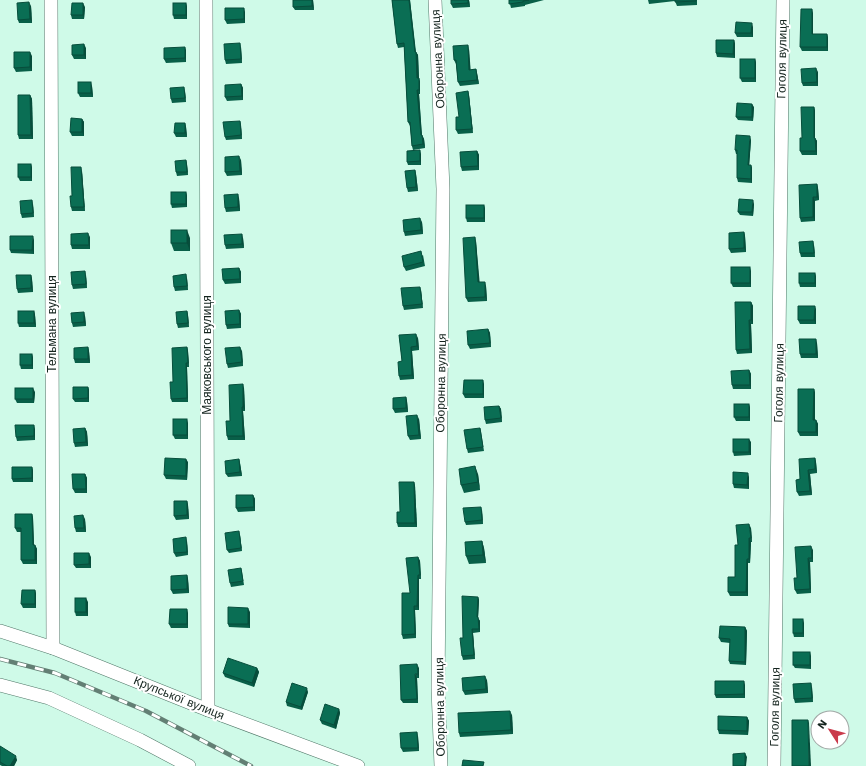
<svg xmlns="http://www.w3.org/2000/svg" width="866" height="766" font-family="'Work Sans',sans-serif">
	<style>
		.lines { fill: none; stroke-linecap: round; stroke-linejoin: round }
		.minor-casing { stroke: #507768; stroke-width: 14 }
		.minor { stroke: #fff; stroke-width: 13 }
		.rail-casing { stroke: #637f74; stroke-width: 4.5 }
		.rail { stroke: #fff; stroke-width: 3; stroke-dasharray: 9; stroke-linecap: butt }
		.wall { fill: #095f48 }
		.shaded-wall { fill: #074d3b }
		.building { fill: #0a6e54; stroke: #074d3b }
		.labels { text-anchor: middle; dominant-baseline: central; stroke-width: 4; stroke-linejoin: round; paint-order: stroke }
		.street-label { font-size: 12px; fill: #13231d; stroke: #fff }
	</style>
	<rect width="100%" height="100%" fill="#cffae8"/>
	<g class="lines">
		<g class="minor-casing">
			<g id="minor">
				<polyline points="51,0 53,648"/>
				<polyline points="206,0 208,710"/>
				<polyline points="435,0 443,189 438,688 441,766"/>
				<polyline points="0,631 53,648 208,710 358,766"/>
				<polyline points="0,685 49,698 140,740 189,766"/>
				<polyline points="774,766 783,0"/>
			</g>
		</g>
		<use href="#minor" class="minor"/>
		<g class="rail-casing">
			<polyline id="rail" points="0,659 55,673 146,711 251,766"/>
		</g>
		<use href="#rail" class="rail"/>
	</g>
	<g class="wall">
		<polygon points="313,0 314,10 295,10 293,7"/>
		<polygon points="392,0 410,0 416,52 418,55 419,78 420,82 420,94 419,94 422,135 424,139 425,148 413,150 412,146 410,126 408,122 404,47 398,48 397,44"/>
		<polygon points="469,0 470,7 453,8 451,4"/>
		<polygon points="509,0 544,0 525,5 525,6 511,8"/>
		<polygon points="648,0 697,0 697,5 677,6 675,1 649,4"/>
		<polygon points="186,3 187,7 187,19 174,19 173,15"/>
		<polygon points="31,6 32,23 19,23 18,20"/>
		<polygon points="85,7 84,19 72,19 71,15"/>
		<polygon points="245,12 245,23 227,24 225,20"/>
		<polygon points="813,13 813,34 827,34 828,38 828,51 802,51 800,47"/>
		<polygon points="753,27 753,37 737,37 735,33"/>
		<polygon points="734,40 735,44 735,58 717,57 716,53"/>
		<polygon points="241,47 242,63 226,64 225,60"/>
		<polygon points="86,48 86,59 74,59 72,55"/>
		<polygon points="469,49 470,70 476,69 477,73 479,84 460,86 458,82 456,64 454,60"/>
		<polygon points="186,50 186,62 166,63 164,59"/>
		<polygon points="32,56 32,71 16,72 14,68"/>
		<polygon points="755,59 756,63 756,82 742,82 740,78"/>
		<polygon points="818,72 818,86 803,86 802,83"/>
		<polygon points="241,84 243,88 243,100 227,101 225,97"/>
		<polygon points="92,86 93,97 80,97 78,93"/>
		<polygon points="185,91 186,102 172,103 171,99"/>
		<polygon points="468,91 469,95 473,133 458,134 456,130 459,117"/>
		<polygon points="30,95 32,99 33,139 19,139 18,135"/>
		<polygon points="754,107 753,121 738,120 736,117"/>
		<polygon points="814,107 815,111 815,138 817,141 817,155 802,155 800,151 802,138"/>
		<polygon points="82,119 84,122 84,136 72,136 70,132"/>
		<polygon points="240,121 241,125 242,139 226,140 225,137"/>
		<polygon points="185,123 186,127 187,137 176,137 174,133"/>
		<polygon points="751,140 749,165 751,165 752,168 752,183 738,182 737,178 737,154 736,154 735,150"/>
		<polygon points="477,151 479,155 479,170 462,171 461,167"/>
		<polygon points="421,154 421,165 408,165 407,162"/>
		<polygon points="186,160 187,164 188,175 177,176 176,172"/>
		<polygon points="241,160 242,175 227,176 225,172"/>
		<polygon points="31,164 32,168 32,181 20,181 18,177"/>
		<polygon points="415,170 416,174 418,191 408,192 407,188"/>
		<polygon points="82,171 85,211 72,211 71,207 72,196"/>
		<polygon points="817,184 818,188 819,200 815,201 815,221 801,222 800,218"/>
		<polygon points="186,192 187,196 187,207 172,208 171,204"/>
		<polygon points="239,198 240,211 226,212 225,208"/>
		<polygon points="33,204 34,217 22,218 21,214"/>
		<polygon points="754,204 753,216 740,215 738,212"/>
		<polygon points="484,205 485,209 485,222 467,222 466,218"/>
		<polygon points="422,222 423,234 405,236 404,232"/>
		<polygon points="744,232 745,236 746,252 731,253 729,249"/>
		<polygon points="90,237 90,249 72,249 71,245"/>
		<polygon points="190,238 190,251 174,251 171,243"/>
		<polygon points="243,238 244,248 226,249 225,245"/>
		<polygon points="34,240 34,254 11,253 10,250"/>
		<polygon points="476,241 479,282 486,286 487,301 468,302 466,298"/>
		<polygon points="814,245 815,257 801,257 800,253"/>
		<polygon points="423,255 425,266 406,271 404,267"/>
		<polygon points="239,268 241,272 241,283 225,284 223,280"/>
		<polygon points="751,271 751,287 733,287 731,283"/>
		<polygon points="815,273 816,277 816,287 800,287 799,283"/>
		<polygon points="31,275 32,279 33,292 18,293 17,289"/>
		<polygon points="86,275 87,288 73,289 72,285"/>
		<polygon points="187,278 188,290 175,291 174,287"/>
		<polygon points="421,290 423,308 404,310 403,306"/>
		<polygon points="751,302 753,306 753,324 751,324 752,353 737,354 736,350"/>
		<polygon points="816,309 816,324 800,324 798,320"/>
		<polygon points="239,310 241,314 241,328 227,329 226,325"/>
		<polygon points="34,311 35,315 36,327 19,327 18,323"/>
		<polygon points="187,311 188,315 189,327 178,328 177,324"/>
		<polygon points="85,316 86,326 73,327 72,323"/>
		<polygon points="488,329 490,333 491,347 470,349 468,345"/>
		<polygon points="399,335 418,338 419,350 412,351 414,379 400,380 399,376 402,361"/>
		<polygon points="817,343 818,358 801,358 800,354"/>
		<polygon points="88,347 89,351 90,363 75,363 74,359"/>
		<polygon points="187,347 188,351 189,367 187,367 188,402 172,402 171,399 173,382"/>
		<polygon points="242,351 243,366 228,368 227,364"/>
		<polygon points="32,354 33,358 33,369 21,369 20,365"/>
		<polygon points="749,370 751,374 751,389 733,389 732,385"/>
		<polygon points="484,384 484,398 465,398 463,394"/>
		<polygon points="88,387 89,390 89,402 75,402 73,399"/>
		<polygon points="244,388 245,411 243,411 245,440 228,440 227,436"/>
		<polygon points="814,389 815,393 815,420 816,420 818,424 818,436 800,436 798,432"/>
		<polygon points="35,392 34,403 17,403 15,399"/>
		<polygon points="406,397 407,401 408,412 395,413 393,409"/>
		<polygon points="749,404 750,408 750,421 736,421 734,417"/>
		<polygon points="499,406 501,409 502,422 486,424 485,420"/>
		<polygon points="419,419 421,439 410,440 408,436"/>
		<polygon points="188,423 188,439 175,439 173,435"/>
		<polygon points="85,428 87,432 88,446 75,447 74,443"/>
		<polygon points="480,428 481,432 484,451 468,453 467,449"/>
		<polygon points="35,429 35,440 17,441 16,437"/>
		<polygon points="751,442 751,455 734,456 733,452"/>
		<polygon points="815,458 816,462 817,473 810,474 812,495 799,496 797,492 800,479"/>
		<polygon points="239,459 240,463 242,476 228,477 226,474"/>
		<polygon points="188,462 187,480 166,479 164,475"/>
		<polygon points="32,467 33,471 33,482 13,482 12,479"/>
		<polygon points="85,474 87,478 87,493 75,493 73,489"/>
		<polygon points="478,474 480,490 464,493 461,485"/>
		<polygon points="749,477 749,489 734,488 733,484"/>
		<polygon points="414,482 415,486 417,527 398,527 397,523 400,512"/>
		<polygon points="253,495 255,499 255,511 238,512 236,508"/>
		<polygon points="187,501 188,505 189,519 176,520 174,516"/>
		<polygon points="482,510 483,524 466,525 465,522"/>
		<polygon points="32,514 33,518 34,545 35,545 37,549 37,564 23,564 21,560 21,532 17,532 15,528"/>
		<polygon points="85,519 86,532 76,532 75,528"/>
		<polygon points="751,528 752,542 751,542 750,563 748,563 748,596 730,596 728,592 735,577 738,545"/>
		<polygon points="240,535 242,551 229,553 227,550"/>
		<polygon points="187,541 188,555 176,557 174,553"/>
		<polygon points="482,541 484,548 486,563 469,564 466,556"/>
		<polygon points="813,550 813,562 810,562 811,593 797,594 795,590 797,578"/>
		<polygon points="91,557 91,568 76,568 74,565"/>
		<polygon points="418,557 420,561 421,579 419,579 419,610 415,610 416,638 403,639 402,635 410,593"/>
		<polygon points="241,568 242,572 244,585 231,587 230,583"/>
		<polygon points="187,575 188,579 189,593 173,594 171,590"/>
		<polygon points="35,590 36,594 36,608 23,608 21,604"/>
		<polygon points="478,597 479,600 478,618 480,621 480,632 473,633 475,659 463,660 462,656 463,638"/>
		<polygon points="88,602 88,616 76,616 75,612"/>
		<polygon points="250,612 250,628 229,627 228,624"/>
		<polygon points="188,613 188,628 171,628 169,624"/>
		<polygon points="804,623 804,637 794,637 793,633"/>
		<polygon points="745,627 747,631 746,665 730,664 729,661 730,643 721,642 719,638"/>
		<polygon points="811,656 811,669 795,668 793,665"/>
		<polygon points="257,668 259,672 254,687 225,677 223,673"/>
		<polygon points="419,668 419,678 417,678 418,703 403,703 401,700"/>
		<polygon points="487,680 488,693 465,695 463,691"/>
		<polygon points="745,685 745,698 716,698 715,695"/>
		<polygon points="812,687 813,702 795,703 794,699"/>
		<polygon points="308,692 302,710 287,706 286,702"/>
		<polygon points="339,709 340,713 336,729 322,724 320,720"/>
		<polygon points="512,715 513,734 460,737 459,733"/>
		<polygon points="747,717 749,721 748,735 719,734 718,730"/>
		<polygon points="418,736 419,751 403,752 401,748"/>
		<polygon points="0,747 17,760 14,766 2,766 0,765"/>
	</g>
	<g class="shaded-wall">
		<polygon points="312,0 313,0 314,10 312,6"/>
		<polygon points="409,0 410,0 416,56 415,52"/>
		<polygon points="468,0 469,0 470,7 468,3"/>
		<polygon points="29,2 31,6 32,23 30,19"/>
		<polygon points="83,3 85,7 84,19 83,15"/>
		<polygon points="186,3 187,7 187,19 186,15"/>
		<polygon points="244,8 245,12 245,23 244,19"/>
		<polygon points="812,9 813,13 813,38 812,34"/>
		<polygon points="752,23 753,27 753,37 751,33"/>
		<polygon points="827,34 828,38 828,51 827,47"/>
		<polygon points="734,40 735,44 735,58 733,54"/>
		<polygon points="240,43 241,47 242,63 241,59"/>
		<polygon points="84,44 86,48 86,59 84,55"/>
		<polygon points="468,45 469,49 471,74 469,70"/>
		<polygon points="185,47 186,50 186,62 185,58"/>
		<polygon points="30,52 32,56 32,71 30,67"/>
		<polygon points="416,52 418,55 419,82 417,78"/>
		<polygon points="755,59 756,63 756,82 755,78"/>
		<polygon points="816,68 818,72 818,86 817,82"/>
		<polygon points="476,69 477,73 479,84 477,80"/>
		<polygon points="419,78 420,82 420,94 419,90"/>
		<polygon points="91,82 92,86 93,97 91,93"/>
		<polygon points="241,84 243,88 243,100 242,96"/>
		<polygon points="184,87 185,91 186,102 185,98"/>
		<polygon points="417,90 419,94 422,139 421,135"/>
		<polygon points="468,91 469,95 473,133 472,129"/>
		<polygon points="30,95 32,99 33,139 31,135"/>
		<polygon points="752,104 754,107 753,121 752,117"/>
		<polygon points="814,107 815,111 815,141 814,138"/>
		<polygon points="82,119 84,122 84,136 82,132"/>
		<polygon points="240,121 241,125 242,139 241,135"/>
		<polygon points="185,123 186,127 187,137 185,133"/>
		<polygon points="422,135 424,139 425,148 423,144"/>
		<polygon points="750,136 751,140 749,168 748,165"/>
		<polygon points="815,138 817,141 817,155 816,151"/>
		<polygon points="420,150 421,154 421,165 420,161"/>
		<polygon points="477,151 479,155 479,170 478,166"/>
		<polygon points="239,156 241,160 242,175 240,171"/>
		<polygon points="186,160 187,164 188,175 187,172"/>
		<polygon points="31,164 32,168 32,181 31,177"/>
		<polygon points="751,165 752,168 752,183 751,179"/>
		<polygon points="81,167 82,171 85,211 84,207"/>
		<polygon points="415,170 416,174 418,191 416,187"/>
		<polygon points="817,184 818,188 819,200 817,197"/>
		<polygon points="186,192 187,196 187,207 186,204"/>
		<polygon points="238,194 239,198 240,211 238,207"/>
		<polygon points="813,197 815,201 815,221 813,217"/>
		<polygon points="32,200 33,204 34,217 33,213"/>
		<polygon points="753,200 754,204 753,216 752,212"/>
		<polygon points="484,205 485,209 485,222 484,218"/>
		<polygon points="420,218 422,222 423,234 421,230"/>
		<polygon points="187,230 190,238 190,251 187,243"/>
		<polygon points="744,232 745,236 746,252 744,248"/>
		<polygon points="88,233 90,237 90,249 89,245"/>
		<polygon points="242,234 243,238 244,248 242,244"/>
		<polygon points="33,236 34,240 34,254 32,250"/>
		<polygon points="475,237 476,241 480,286 478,282"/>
		<polygon points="813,241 814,245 815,257 814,253"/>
		<polygon points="750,267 751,271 751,287 750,283"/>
		<polygon points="239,268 241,272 241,283 240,279"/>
		<polygon points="85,271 86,275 87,288 86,284"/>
		<polygon points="815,273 816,277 816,287 815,283"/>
		<polygon points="186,274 187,278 188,290 187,286"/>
		<polygon points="31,275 32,279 33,292 31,288"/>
		<polygon points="485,282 486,286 487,301 485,297"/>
		<polygon points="420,287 421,290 423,308 422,304"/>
		<polygon points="751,302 753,306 753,324 751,320"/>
		<polygon points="815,306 816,309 816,324 814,320"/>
		<polygon points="239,310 241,314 241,328 240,324"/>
		<polygon points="34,311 35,315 36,327 34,323"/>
		<polygon points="187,311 188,315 189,327 188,323"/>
		<polygon points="84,312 85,316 86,326 84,322"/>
		<polygon points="749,320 751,324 752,353 750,349"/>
		<polygon points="488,329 490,333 491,347 490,343"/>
		<polygon points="416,334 418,338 419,350 417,346"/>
		<polygon points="816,339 817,343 818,358 816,354"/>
		<polygon points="88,347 89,351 90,363 88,359"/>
		<polygon points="187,347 188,351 189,367 188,363"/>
		<polygon points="240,347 242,351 243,366 242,362"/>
		<polygon points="411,347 412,351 414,379 412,375"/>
		<polygon points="32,354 33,358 33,369 32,365"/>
		<polygon points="186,363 187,367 188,402 187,398"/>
		<polygon points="749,370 751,374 751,389 750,385"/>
		<polygon points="483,380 484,384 484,398 483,394"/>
		<polygon points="243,384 244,388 245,411 243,407"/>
		<polygon points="88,387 89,390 89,402 88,398"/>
		<polygon points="33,388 35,392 34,403 33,399"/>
		<polygon points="814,389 815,393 815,424 813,420"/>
		<polygon points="406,397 407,401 408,412 406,408"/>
		<polygon points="749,404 750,408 750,421 749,417"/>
		<polygon points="499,406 501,409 502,422 501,418"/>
		<polygon points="242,407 243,411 245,440 243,436"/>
		<polygon points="417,415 419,419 421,439 419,435"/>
		<polygon points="187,419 188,423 188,439 187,435"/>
		<polygon points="816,420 818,424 818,436 816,432"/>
		<polygon points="34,425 35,429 35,440 34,436"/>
		<polygon points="85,428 87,432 88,446 86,442"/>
		<polygon points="749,439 751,442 751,455 749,452"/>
		<polygon points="815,458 816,462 817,473 815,469"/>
		<polygon points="186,459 188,462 187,480 186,476"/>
		<polygon points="239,459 240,463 242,476 240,472"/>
		<polygon points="475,466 478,474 480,490 478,482"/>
		<polygon points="32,467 33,471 33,482 32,478"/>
		<polygon points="808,470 810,474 812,495 810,491"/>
		<polygon points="748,473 749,477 749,489 747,485"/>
		<polygon points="85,474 87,478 87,493 86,489"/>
		<polygon points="414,482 415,486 417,527 415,523"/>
		<polygon points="253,495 255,499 255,511 254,507"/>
		<polygon points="187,501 188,505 189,519 187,515"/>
		<polygon points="481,507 482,510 483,524 482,520"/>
		<polygon points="32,514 33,518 34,549 33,545"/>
		<polygon points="83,515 85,519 86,532 84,528"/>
		<polygon points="749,524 751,528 752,542 751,538"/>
		<polygon points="239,531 240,535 242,551 241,548"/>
		<polygon points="186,537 187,541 188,555 187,552"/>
		<polygon points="749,538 751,542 750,563 749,559"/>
		<polygon points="482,541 484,548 486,563 483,555"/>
		<polygon points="35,545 37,549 37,564 35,560"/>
		<polygon points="811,546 813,550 813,562 812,558"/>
		<polygon points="89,553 91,557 91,568 89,564"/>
		<polygon points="418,557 420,561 421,579 420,575"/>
		<polygon points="808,558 810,562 811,593 810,589"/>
		<polygon points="747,559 748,563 748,596 746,592"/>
		<polygon points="187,575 188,579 189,593 187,589"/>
		<polygon points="418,575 419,579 419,610 417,606"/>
		<polygon points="35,590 36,594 36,608 35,604"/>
		<polygon points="478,597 479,600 478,618 480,621 480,632 479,629 477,617"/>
		<polygon points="86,598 88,602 88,616 86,612"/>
		<polygon points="414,606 415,610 416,638 415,634"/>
		<polygon points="248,608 250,612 250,628 248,624"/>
		<polygon points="187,609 188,613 188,628 187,624"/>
		<polygon points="803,619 804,623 804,637 803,633"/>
		<polygon points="745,627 747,631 746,665 745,662"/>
		<polygon points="472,629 473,633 475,659 474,655"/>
		<polygon points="810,652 811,656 811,669 810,665"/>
		<polygon points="417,664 419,668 419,678 418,674"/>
		<polygon points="257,668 259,672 254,687 252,683"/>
		<polygon points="415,674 417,678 418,703 417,699"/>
		<polygon points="485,676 487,680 488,693 486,689"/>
		<polygon points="744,681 745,685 745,698 744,694"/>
		<polygon points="811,683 812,687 813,702 812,698"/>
		<polygon points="307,688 308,692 302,710 301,707"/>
		<polygon points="339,709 340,713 336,729 334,725"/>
		<polygon points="510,711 512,715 513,734 511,730"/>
		<polygon points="747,717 749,721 748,735 747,731"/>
		<polygon points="808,720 809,723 811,766 809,766"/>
		<polygon points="417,732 418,736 419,751 418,748"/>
		<polygon points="745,753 747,757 746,766 745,766"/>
		<polygon points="16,756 17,760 14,766 10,766"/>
	</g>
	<g class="building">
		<polygon points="293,0 312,0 312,6 293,7"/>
		<polygon points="392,0 409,0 415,52 416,52 417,78 419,78 419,90 417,90 421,135 422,135 423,144 412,146 410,122 408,122 404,43 397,44"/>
		<polygon points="451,0 468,0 468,3 451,4"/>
		<polygon points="509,0 529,0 523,1 523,2 509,4"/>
		<polygon points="675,0 696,0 696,1 675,2"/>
		<polygon points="29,2 30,19 18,20 17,3"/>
		<polygon points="72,3 83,3 83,15 71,15"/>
		<rect x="173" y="3" width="13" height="12"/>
		<polygon points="225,8 244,8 244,19 225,20"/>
		<polygon points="801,9 812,9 812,34 827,34 827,47 800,47"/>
		<polygon points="736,22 752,23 751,33 735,33"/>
		<polygon points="716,40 734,40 733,54 716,53"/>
		<polygon points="240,43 241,59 225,60 224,44"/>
		<polygon points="84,44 84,55 72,55 72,45"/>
		<polygon points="468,45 469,70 476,69 477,80 458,82 456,60 454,60 453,46"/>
		<polygon points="185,47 185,58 164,59 164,48"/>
		<polygon points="14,52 30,52 30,67 14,68"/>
		<rect x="740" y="59" width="15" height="19"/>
		<polygon points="816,68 817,82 802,83 801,69"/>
		<rect x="78" y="82" width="13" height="11"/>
		<polygon points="241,84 242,96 225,97 225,85"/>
		<polygon points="184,87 185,98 171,99 170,88"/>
		<polygon points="468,91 472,129 456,130 456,117 459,117 456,93"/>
		<polygon points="18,95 30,95 31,135 18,135"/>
		<polygon points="737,103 752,104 752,117 736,117"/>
		<polygon points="801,107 814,107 814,138 815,138 816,151 800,151 800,138 802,138"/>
		<polygon points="71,118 82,119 82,132 70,132"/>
		<polygon points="240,121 241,135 225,137 223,122"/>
		<polygon points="175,123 185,123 185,133 174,133"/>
		<polygon points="736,135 750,136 748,165 751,165 751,179 737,178 737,150 735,150"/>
		<polygon points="420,150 420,161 407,162 407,151"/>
		<polygon points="477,151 478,166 461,167 460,152"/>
		<polygon points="239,156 240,171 225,172 225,157"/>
		<polygon points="186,160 187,172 176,172 175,161"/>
		<rect x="18" y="164" width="13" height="13"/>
		<polygon points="71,167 81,167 84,207 71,207 70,196 72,196"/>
		<polygon points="415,170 416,187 407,188 405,171"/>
		<polygon points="817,184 817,197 813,197 813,217 800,218 799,185"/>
		<rect x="171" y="192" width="15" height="12"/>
		<polygon points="238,194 238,207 225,208 224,195"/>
		<polygon points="739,199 753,200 752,212 738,212"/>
		<polygon points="32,200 33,213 21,214 20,201"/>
		<rect x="466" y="205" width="18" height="13"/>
		<polygon points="420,218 421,230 404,232 403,220"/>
		<rect x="171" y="230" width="16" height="13"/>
		<polygon points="744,232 744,248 729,249 729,233"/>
		<polygon points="88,233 89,245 71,245 71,234"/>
		<polygon points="242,234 242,244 225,245 224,235"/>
		<polygon points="10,236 33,236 32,250 10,250"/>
		<polygon points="475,237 478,282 485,282 485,297 466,298 463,238"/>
		<polygon points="813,241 814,253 800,253 799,242"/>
		<polygon points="421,251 423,262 404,267 402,256"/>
		<rect x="731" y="267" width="19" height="16"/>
		<polygon points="239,268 240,279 223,280 222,269"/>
		<polygon points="85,271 86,284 72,285 71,272"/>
		<rect x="799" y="273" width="16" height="10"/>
		<polygon points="186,274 187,286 174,287 173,276"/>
		<polygon points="16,275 31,275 31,288 17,289"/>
		<polygon points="420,287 422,304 403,306 401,288"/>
		<polygon points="735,302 751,302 751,320 749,320 750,349 736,350"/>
		<polygon points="798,306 815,306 814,320 798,320"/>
		<polygon points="239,310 240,324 226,325 225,311"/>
		<rect x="18" y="311" width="16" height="12"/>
		<polygon points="187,311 188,323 177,324 176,312"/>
		<polygon points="84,312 84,322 72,323 71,313"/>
		<polygon points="488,329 490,343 468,345 467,331"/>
		<polygon points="416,334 417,346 411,347 412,375 399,376 398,362 402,361 399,335"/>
		<polygon points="799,339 816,339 816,354 800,354"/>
		<polygon points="88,347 88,359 74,359 74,348"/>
		<polygon points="187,347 188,363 186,363 187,398 171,399 170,382 173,382 172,348"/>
		<polygon points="240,347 242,362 227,364 225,348"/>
		<rect x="20" y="354" width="12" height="11"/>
		<polygon points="749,370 750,385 732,385 731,371"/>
		<polygon points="464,380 483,380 483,394 463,394"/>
		<polygon points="243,384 243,407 242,407 243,436 227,436 226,421 230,421 229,385"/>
		<polygon points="73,387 88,387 88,398 73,399"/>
		<rect x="15" y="388" width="18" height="11"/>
		<polygon points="798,389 814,389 813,420 816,420 816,432 798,432"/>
		<polygon points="406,397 406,408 393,409 393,398"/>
		<rect x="734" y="404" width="15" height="13"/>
		<polygon points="499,406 501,418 485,420 484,407"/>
		<polygon points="417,415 419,435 408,436 406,416"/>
		<rect x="173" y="419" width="14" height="16"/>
		<polygon points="15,425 34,425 34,436 16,437"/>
		<polygon points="85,428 86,442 74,443 73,429"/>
		<polygon points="480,428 483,447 467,449 464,430"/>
		<rect x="733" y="439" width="16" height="13"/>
		<polygon points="165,458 186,459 186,476 164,475"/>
		<polygon points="815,458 815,469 808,470 810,491 797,492 796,480 800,479 799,459"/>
		<polygon points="239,459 240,472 226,474 225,461"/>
		<polygon points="475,466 478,482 461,485 459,469"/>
		<polygon points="12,467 32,467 32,478 12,479"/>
		<polygon points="733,472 748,473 747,485 733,484"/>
		<polygon points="72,474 85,474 86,489 73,489"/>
		<polygon points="399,482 414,482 415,523 397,523 397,512 400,512"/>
		<polygon points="236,495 253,495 254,507 236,508"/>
		<polygon points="174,501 187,501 187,515 174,516"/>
		<polygon points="481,507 482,520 465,522 463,508"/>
		<polygon points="15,514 32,514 33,545 35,545 35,560 21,560 21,528 15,528"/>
		<polygon points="83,515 84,528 75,528 74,516"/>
		<polygon points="749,524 751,538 749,538 749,559 747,559 746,592 728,592 728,577 735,577 735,545 738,545 736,525"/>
		<polygon points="239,531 241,548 227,550 225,533"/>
		<polygon points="186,537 187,552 174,553 173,539"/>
		<polygon points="482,541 483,555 466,556 465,542"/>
		<polygon points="811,546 812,558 808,558 810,589 795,590 794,578 797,578 795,547"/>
		<polygon points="74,553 89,553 89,564 74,565"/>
		<polygon points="418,557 420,575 418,575 417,606 414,606 415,634 402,635 402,593 410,593 406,558"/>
		<polygon points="241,568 243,581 230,583 228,570"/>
		<polygon points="187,575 187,589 171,590 171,576"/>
		<polygon points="22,590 35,590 35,604 21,604"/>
		<polygon points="462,596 478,597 477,617 478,617 479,629 472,629 474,655 462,656 460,638 463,638"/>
		<rect x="75" y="598" width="11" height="14"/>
		<polygon points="228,607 248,608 248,624 228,624"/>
		<polygon points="170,609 187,609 187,624 169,624"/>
		<rect x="793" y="619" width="10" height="14"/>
		<polygon points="720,626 745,627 745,662 729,661 730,639 719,638"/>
		<rect x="793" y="652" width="17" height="13"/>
		<polygon points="228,658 257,668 252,683 223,673"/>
		<polygon points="417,664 418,674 415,674 417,699 401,700 400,665"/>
		<polygon points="485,676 486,689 463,691 462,678"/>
		<polygon points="715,681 744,681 744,694 715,695"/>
		<polygon points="292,683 307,688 301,707 286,702"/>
		<polygon points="811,683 812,698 794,699 793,684"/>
		<polygon points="325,704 339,709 334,725 320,720"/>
		<polygon points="510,711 511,730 459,733 458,713"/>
		<polygon points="718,716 747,717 747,731 718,730"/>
		<polygon points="792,720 808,720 809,766 792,766"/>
		<polygon points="417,732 418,748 401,748 400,733"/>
		<polygon points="0,746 16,756 10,766 7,766 0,762"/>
		<polygon points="745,753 745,766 733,766 733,754"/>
		<polygon points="463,760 484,762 483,766 462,766"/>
	</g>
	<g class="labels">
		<g class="street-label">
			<text transform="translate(438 59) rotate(-93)">Оборонна вулиця</text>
			<text transform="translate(782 59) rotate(-89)">Гоголя вулиця</text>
			<text transform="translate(52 324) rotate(-90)">Тельмана вулиця</text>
			<text transform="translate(207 355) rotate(-90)">Маяковського вулиця</text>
			<text transform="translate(441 383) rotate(-89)">Оборонна вулиця</text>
			<text transform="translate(779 383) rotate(-89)">Гоголя вулиця</text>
			<text transform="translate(179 698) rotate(22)">Крупської вулиця</text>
			<text transform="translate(440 707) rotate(-91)">Оборонна вулиця</text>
			<text transform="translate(775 707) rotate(-89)">Гоголя вулиця</text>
		</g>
	</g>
	<g transform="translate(830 730) rotate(306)"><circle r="19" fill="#ffffff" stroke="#a1a7a5"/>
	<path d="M0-3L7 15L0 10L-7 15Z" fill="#ca3a4b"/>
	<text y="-6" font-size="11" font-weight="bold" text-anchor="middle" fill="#13231d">N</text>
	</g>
</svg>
